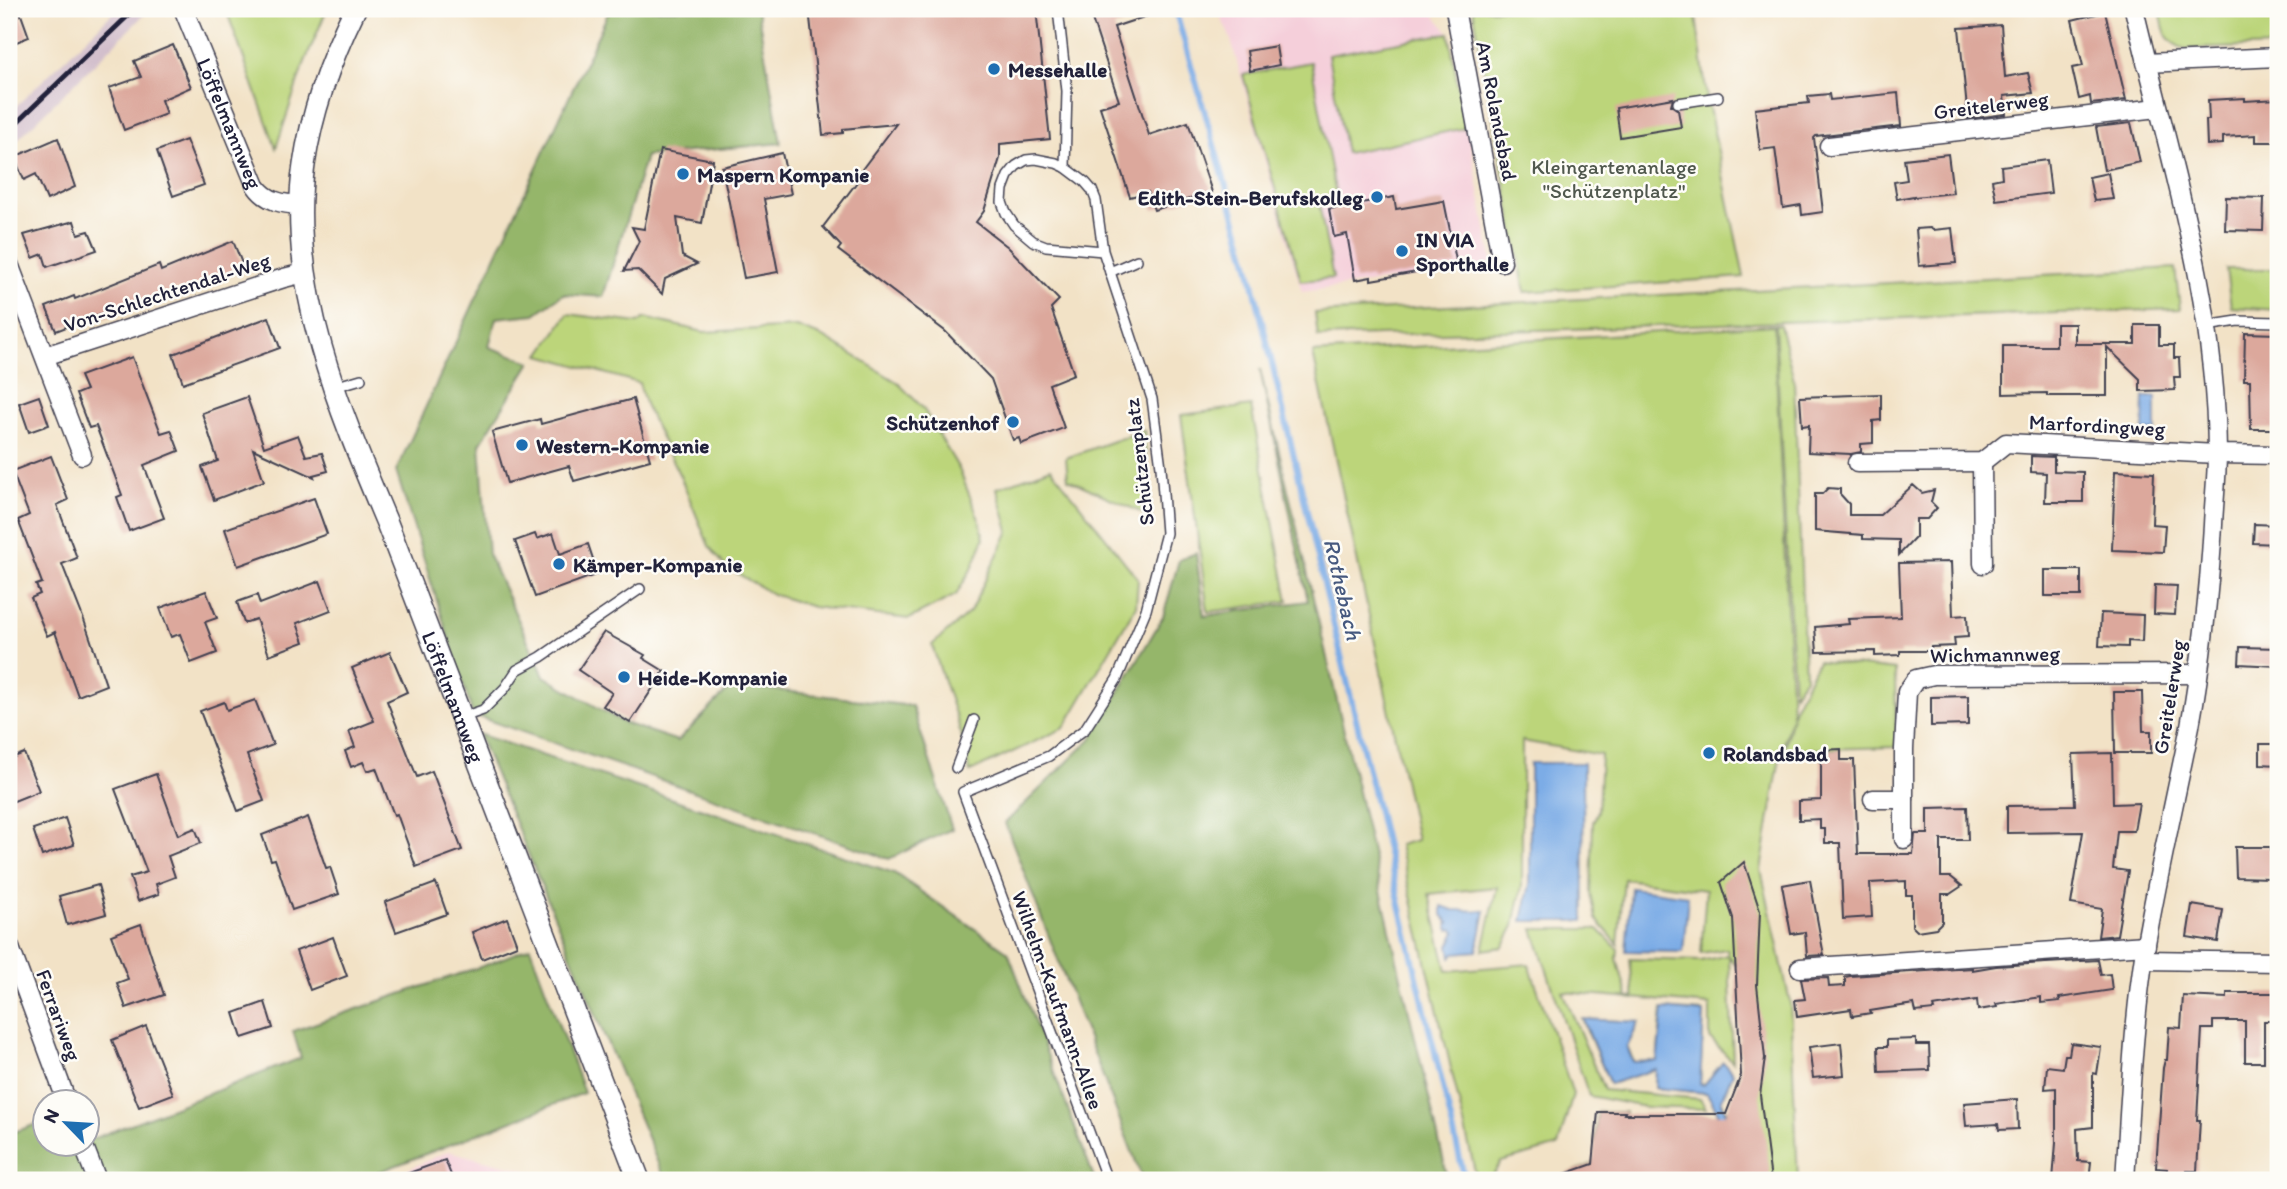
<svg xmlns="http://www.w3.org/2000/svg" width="2287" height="1189" font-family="Itim,sans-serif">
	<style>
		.built { fill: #f5cfda }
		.industrial { fill: #d1bdcb }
		.green { fill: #bcd57a; stroke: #6f7c5a; stroke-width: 2 }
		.forest { fill: #95b66a; stroke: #5c6c52; stroke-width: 2 }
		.water { fill: #7bace6; stroke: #4e6790; stroke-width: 2 }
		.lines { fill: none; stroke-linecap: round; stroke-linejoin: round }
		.stream { stroke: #7bace6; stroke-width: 6 }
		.building { fill: #dca89c }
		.service-casing { stroke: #413f50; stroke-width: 12 }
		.minor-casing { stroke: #413f50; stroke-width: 21 }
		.tertiary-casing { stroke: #413f50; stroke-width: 24 }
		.service { stroke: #fff; stroke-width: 9 }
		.minor { stroke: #fff; stroke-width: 18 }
		.tertiary { stroke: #fff; stroke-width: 21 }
		.rail { stroke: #22223b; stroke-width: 5 }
		.poi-dot { fill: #1f6fb2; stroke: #fdfcf7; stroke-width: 2.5 }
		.labels { text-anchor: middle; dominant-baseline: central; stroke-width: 5; stroke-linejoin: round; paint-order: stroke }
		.poi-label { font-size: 21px; font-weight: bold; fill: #22223b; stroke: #fdfcf7; text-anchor: start }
		.street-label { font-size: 21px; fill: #22223b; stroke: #fdfcf7 }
		.park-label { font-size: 21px; fill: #50584e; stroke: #fdfcf7 }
		.water-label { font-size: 23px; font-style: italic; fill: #46597f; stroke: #fdfcf7 }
	</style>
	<rect width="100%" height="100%" fill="#fdfcf7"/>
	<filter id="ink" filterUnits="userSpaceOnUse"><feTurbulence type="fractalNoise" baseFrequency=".0143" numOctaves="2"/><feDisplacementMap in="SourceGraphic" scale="14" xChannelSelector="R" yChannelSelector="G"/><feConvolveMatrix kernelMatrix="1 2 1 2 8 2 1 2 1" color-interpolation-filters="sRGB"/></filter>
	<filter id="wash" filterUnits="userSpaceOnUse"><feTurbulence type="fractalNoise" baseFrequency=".00686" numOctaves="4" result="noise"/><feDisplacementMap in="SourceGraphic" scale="28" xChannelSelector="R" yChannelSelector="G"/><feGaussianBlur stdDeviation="1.57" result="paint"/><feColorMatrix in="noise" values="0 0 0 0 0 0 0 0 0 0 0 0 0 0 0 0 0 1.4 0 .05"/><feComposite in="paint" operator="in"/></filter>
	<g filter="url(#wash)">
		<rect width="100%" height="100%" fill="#f2e2c6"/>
		<g class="built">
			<polygon points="1217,9 1434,9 1436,18 1450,33 1493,266 1302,292 1230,37"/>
			<polygon points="448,1151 566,1180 385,1180"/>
		</g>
		<polygon class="industrial" points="117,9 150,9 9,148 9,113"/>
		<g class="green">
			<polygon points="226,9 327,9 302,69 276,148"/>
			<polygon points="1473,9 1695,9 1707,98 1744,277 1525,292"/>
			<path d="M2160,9H2278V46L2185,49C2163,41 2164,30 2160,9Z"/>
			<polygon points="1449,33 1465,128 1346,153 1328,55"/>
			<polygon points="1311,62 1336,195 1318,198 1333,278 1301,281 1243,75"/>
			<polygon points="2175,268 2180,309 1318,337 1315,313"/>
			<polygon points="2226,269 2278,269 2278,310 2231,307"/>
			<polygon points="568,314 638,323 645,318 704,332 797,327 825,338 897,382 923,408 959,469 980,522 984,538 973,566 956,595 909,619 813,607 772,594 725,566 709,546 681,478 646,407 639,383 540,355"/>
			<polygon points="1774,325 1792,715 1781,751 1761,870 1790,1002 1798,1180 1554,1180 1599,1161 1601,1141 1595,1142 1598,1112 1625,1112 1624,1120 1722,1119 1707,1093 1655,1088 1656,1069 1610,1084 1582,1019 1639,1022 1627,1047 1634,1062 1657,1061 1662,1009 1704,1012 1700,1084 1704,1085 1723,1062 1733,1073 1721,1100 1730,1119 1750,1120 1741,971 1729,956 1733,1062 1710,1038 1710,1005 1563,992 1604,1090 1700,1099 1706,1109 1645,1107 1589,1096 1533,929 1598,929 1618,949 1617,959 1628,998 1634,999 1630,959 1701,961 1728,955 1727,949 1701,953 1706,890 1624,879 1618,944 1596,919 1591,893 1593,822 1598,811 1601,755 1522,741 1522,886 1514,926 1503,947 1483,950 1497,887 1429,894 1447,971 1529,964 1573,1094 1558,1146 1501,1162 1489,1180 1477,1180 1399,845 1417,840 1313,353"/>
			<polygon points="1775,325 1780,325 1794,380 1805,678 1794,693"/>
			<polygon points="1251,406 1288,601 1208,612 1181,415"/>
			<polygon points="1144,430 1151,517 1068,479 1066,458"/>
			<polygon points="1051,468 1138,579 1136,606 1064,728 970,772 958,723 932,645 970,612 1009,531 997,488"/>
			<polygon points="1818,661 1895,670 1896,747 1784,750 1794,708"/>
		</g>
		<g class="forest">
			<polygon points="610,9 757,9 781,143 646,156 603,297 563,294 535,314 496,318 489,347 531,362 480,444 488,554 544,676 624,723 678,741 733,685 912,706 952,829 889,859 473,715 396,471"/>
			<polygon points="1260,369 1448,1180 1143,1180 1005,823 1091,739 1163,617 1179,560 1196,553 1204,616 1308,601"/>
			<polygon points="478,734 894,873 1008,952 1095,1180 665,1180"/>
			<polygon points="530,947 584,1093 358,1180 9,1180 9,1134 45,1121 46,1144 73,1144 74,1146 301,1058 293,1031 491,963"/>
		</g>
		<g class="water">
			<polygon points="2144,397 2156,397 2156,431 2143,431"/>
			<polygon points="1530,763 1583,763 1584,921 1522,921 1530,884"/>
			<polygon points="1631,888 1688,896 1683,952 1626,951"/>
			<polygon points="1442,906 1453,910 1485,911 1477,951 1454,953 1451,957 1449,946 1456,932 1453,929 1449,930 1447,924 1449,923 1442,915"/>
			<polygon points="1663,1009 1704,1013 1700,1084 1704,1085 1723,1062 1733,1073 1721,1100 1726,1114 1726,1127 1707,1093 1655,1088 1656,1069 1610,1084 1583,1019 1639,1022 1627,1047 1633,1062 1657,1061"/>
		</g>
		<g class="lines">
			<polyline class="stream" points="1175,9 1249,266 1465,1180"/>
		</g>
		<g id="blocks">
			<g class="building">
				<polygon points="9,9 19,9 29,37 9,45"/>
				<polygon points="809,9 1036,9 1050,139 1000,144 1000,158 984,211 976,222 1008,247 1059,300 1051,308 1074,374 1049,384 1064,428 1021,444 1019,438 1013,440 991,379 945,331 838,250 841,246 823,227 860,178 857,176 896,124 843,129 843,133 823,135"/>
				<polygon points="1112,9 1158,9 1159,12 1114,27 1149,135 1188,122 1212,192 1154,210 1148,192 1130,197 1100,107 1119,101 1091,16"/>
				<polygon points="2105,12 2126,100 2091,104 2090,96 2079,99 2072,68 2083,66 2072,20"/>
				<polygon points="2001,25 2005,77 2028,73 2033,93 2004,96 2006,114 1968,119 1959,28"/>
				<polygon points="173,45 191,87 161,100 166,114 124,130 109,88 141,77 134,61"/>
				<polygon points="1276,46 1279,65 1250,71 1247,51"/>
				<polygon points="1898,93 1901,126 1816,136 1814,138 1823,212 1802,215 1801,205 1783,208 1775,148 1760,150 1755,109 1809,103 1808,96 1829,94 1830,100"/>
				<polygon points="1673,98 1671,105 1678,110 1681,127 1620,137 1616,108"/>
				<polygon points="2245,98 2245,101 2278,99 2278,142 2256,142 2256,135 2223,137 2223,144 2207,145 2206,120 2209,120 2208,100"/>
				<polygon points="2131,123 2140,162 2104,170 2096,127"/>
				<polygon points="58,138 75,187 47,200 36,174 24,180 14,157"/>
				<polygon points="186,140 204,185 173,196 157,151"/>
				<polygon points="660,150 713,160 702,223 677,218 682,256 697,264 665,279 662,294 638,270 624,271 639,241 632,227 644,229"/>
				<polygon points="782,153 791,194 764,199 778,272 744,278 722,167"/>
				<polygon points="1948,154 1953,193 1914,197 1914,196 1897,199 1894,182 1907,180 1904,159"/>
				<polygon points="2047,160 2051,193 1996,200 1992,180 2002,178 2001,166"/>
				<polygon points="2108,173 2113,199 2094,201 2089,177"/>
				<polygon points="1394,197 1396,209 1444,201 1457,265 1371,280 1371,277 1355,280 1347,234 1334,237 1329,209"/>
				<polygon points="2226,197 2264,198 2263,231 2225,230"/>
				<polygon points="74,221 78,234 89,231 97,250 47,267 43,254 33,258 24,235"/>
				<polygon points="1930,228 1933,230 1952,228 1956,263 1919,266 1916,229"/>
				<polygon points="233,241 243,266 180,293 178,289 105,318 103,313 56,331 46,307 74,296 75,299 159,265 161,271"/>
				<polygon points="269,317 280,348 183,383 173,354"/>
				<polygon points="2056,324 2075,324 2075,344 2135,344 2135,325 2159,325 2159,345 2174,345 2174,358 2179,358 2180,377 2174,377 2175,390 2140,391 2140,379 2107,347 2107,396 2047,396 2047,393 2003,394 2003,346 2056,346"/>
				<polygon points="2245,333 2278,334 2278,429 2251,429 2250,380 2244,380"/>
				<polygon points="132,357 161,433 171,430 179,451 144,465 164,518 129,531 117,497 122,495 96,426 89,428 76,394 86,390 80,376"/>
				<polygon points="1881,394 1881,420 1873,421 1873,443 1861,444 1861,452 1851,454 1808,452 1809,425 1802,426 1800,397"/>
				<polygon points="39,396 49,425 29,432 19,403"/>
				<polygon points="247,397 264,447 298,435 306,456 322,453 328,471 313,475 314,477 253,449 264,481 214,500 202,467 218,461 202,413"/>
				<polygon points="633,399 650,460 574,481 569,466 507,483 492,432 540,419 541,424"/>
				<polygon points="51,456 68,500 57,505 77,558 62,564 84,620 106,685 78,696 55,632 47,636 31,598 40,594 36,585 42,583 18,520 29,515 12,471"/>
				<polygon points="2031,456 2054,457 2054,471 2083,472 2083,502 2045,502 2046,473 2031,472"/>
				<polygon points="2115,471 2154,473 2152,524 2165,525 2163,552 2112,550"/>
				<polygon points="1913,485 1922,493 1934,490 1931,502 1937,508 1927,519 1916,519 1916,537 1899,555 1899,540 1863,539 1863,535 1815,531 1815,494 1822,494 1828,488 1840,489 1840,494 1849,504 1849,515 1880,515"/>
				<polygon points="314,498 327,534 238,566 225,529"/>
				<polygon points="2254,524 2278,525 2278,544 2253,543"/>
				<polygon points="553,533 560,554 588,544 598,574 535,597 515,541 535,534 537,539"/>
				<polygon points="1951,562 1953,616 1967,615 1968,637 1954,638 1955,646 1931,647 1931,651 1900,651 1900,655 1875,656 1875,651 1817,652 1815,627 1849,624 1848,619 1901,617 1899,563"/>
				<rect x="2045" y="570" width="36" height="26"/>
				<polygon points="320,581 331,610 297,623 304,642 269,655 256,619 244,623 237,602 257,595 260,604"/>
				<polygon points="2155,585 2177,586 2175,615 2154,614"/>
				<polygon points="206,591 217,618 205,622 217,653 191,663 180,634 171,637 160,608"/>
				<polygon points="2101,613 2143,615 2142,642 2128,641 2128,647 2099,646"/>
				<polygon points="604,632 645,655 643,658 664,671 630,723 603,706 612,693 578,670"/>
				<polygon points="2240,647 2278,648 2278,666 2239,664"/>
				<polygon points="390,652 407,692 387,701 417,777 432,771 462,850 416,867 397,814 394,815 376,768 367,771 363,762 351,767 345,751 355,747 349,731 374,721 352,668"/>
				<polygon points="2114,692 2142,692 2143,731 2151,731 2151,753 2115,753"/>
				<polygon points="1968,696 1968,725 1931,726 1931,697"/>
				<polygon points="255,700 273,745 247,755 264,801 238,811 200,711 224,702 227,710"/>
				<polygon points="2260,744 2278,744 2278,765 2260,764"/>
				<polygon points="1841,749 1841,760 1854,760 1858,854 1913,854 1915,834 1928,834 1928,808 1967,807 1968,840 1941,840 1941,877 1951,877 1962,886 1950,894 1942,894 1942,922 1936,928 1917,931 1912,926 1912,895 1906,895 1906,881 1870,883 1872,917 1843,919 1840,843 1825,843 1825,829 1820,829 1820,819 1799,820 1799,801 1821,800 1821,750"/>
				<polygon points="24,753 39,791 9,803 9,759"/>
				<polygon points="2112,753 2113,804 2139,803 2134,831 2117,831 2113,869 2128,871 2117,935 2098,937 2102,909 2071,904 2083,832 2007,833 2007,806 2075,805 2073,754"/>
				<polygon points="156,774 178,835 195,828 201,843 168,856 175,877 156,884 159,894 138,901 130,877 147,872 115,789"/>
				<polygon points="308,817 326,868 330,867 339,894 292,910 275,859 271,860 262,835"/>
				<polygon points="65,818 74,845 42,856 33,829"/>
				<polygon points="2235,847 2271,847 2271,878 2236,877"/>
				<polygon points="1744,862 1760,911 1757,985 1765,1058 1760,1095 1771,1180 1554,1180 1553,1178 1593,1164 1598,1112 1625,1112 1624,1114 1726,1114 1741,1075 1733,918 1721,882"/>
				<polygon points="1810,880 1819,929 1824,955 1807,956 1805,932 1791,934 1782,885"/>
				<polygon points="436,883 447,914 396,932 385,902"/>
				<polygon points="98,885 106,914 67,925 59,896"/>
				<polygon points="2192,905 2223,910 2218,942 2187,937"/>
				<polygon points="507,918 517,945 482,959 472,932"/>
				<polygon points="141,924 164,995 126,1008 117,983 128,979 111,935"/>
				<polygon points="333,937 347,976 310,990 296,951"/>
				<polygon points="2098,960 2101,975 2110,974 2112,990 2059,998 2060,1001 2041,1003 2041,997 1996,1004 1997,1007 1978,1010 1977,1000 1933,1007 1934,1010 1916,1012 1914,1004 1870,1011 1871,1013 1852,1016 1851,1009 1797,1017 1795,1000 1805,999 1801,979 1828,978 1829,987 1845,986 1845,977 1850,976 1972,968 1972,970 1996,966"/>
				<polygon points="2227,993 2278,993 2278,1021 2264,1021 2264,1062 2245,1062 2245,1021 2213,1021 2213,1029 2202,1029 2197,1120 2200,1120 2197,1171 2187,1171 2186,1180 2166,1180 2167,1169 2156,1168 2163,1068 2165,1060 2167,1060 2169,1027 2181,1028 2183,996 2227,998"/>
				<polygon points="265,1002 273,1028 242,1038 234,1013"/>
				<polygon points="146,1026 173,1094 139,1107 112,1040"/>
				<polygon points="1916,1039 1916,1045 1929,1045 1930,1070 1879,1072 1878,1047 1887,1047 1887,1040"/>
				<polygon points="1841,1043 1844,1075 1813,1078 1809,1047"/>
				<polygon points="2071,1043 2101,1047 2097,1074 2093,1073 2093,1127 2077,1129 2078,1161 2091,1162 2089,1180 2053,1180 2056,1143 2056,1088 2045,1089 2047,1066 2063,1068 2065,1055 2069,1055"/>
				<polygon points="2017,1099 2018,1129 1999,1130 1998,1124 1966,1126 1964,1103"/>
				<polygon points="445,1160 453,1180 395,1180 395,1178"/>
			</g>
		</g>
	</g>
	<g filter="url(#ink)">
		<use href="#blocks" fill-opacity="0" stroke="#413f50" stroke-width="2"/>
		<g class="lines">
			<g class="service-casing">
				<g id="service">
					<polyline points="1058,9 1067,91 1065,167"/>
					<polyline points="1678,103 1718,97"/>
					<polyline points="1103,251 1046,246 1033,241 1014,225 1006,213 1002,202 1003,189 1008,176 1016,166 1026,160 1036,159 1056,163 1065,167 1085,182 1092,190 1096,200 1103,251 1152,399 1161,467 1166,533 1146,610 1117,679 1085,729 1049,756 963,792 1107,1180"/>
					<polyline points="1110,272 1137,260"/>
					<polyline points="2206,326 2238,321 2278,322"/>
					<polyline points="334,387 361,379"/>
					<polyline points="463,717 483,710 505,688 517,670 541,657 640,589"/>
					<polyline points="956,768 974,720"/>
				</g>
			</g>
			<g class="minor-casing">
				<g id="minor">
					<polyline points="1455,9 1502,262"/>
					<path id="s1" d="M185,13L256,186C267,202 283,204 301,205"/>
					<polyline points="2146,63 2278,57"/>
					<polyline points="1829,146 2158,108"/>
					<polyline points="9,264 82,455"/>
					<polyline points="45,356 284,278 304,273"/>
					<polyline points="1982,462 1983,564"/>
					<polyline points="1857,463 1982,462 2006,443 2217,454 2278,455"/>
					<polyline points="1873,799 1904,799"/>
					<polyline points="1904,839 1904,749 1907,692 1916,679 1934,675 2198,674"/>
					<polyline points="9,945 67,1102"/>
					<polyline points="2144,960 2278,962"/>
					<polyline points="1800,968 2146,945"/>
					<polyline points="83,1144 97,1180"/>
					<path d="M2125,1180C2130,1103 2133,1025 2145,949C2158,874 2175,800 2190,726C2202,660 2209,592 2213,525C2214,501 2217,477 2217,453C2216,298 2169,158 2134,9"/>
				</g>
			</g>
			<g class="tertiary-casing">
				<g id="tertiary">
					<path id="s2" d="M355,9C331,58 312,110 304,165C286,285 341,414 387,523L639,1180"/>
				</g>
			</g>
			<use href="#service" class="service"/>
			<use href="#minor" class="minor"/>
			<use href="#tertiary" class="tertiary"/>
			<polyline class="rail" points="9,130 135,9"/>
		</g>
	</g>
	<g class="poi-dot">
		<circle cx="994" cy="69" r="7"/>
		<circle cx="683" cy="174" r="7"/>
		<circle cx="1377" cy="197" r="7"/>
		<circle cx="1402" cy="251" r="7"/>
		<circle cx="1013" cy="422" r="7"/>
		<circle cx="522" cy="445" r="7"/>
		<circle cx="559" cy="564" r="7"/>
		<circle cx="624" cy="677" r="7"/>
		<circle cx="1709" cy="753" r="7"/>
	</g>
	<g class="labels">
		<g class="poi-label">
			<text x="1008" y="69">Messehalle</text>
			<text x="697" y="174">Maspern Kompanie</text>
			<text x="1363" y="197" text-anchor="end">Edith-Stein-Berufskolleg</text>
			<text x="1416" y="239">IN VIA<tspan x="1416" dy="24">Sporthalle</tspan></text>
			<text x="999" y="422" text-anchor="end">Schützenhof</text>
			<text x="536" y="445">Western-Kompanie</text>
			<text x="573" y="564">Kämper-Kompanie</text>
			<text x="638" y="677">Heide-Kompanie</text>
			<text x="1723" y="753">Rolandsbad</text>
		</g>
		<g class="street-label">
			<text transform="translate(1991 105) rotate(-7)">Greitelerweg</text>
			<text transform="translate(1497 111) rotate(79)">Am Rolandsbad</text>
			<text stroke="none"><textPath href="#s1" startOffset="119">Löffelmannweg</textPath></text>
			<text transform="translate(167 292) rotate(-18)">Von-Schlechtendal-Weg</text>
			<text transform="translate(2097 425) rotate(3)">Marfordingweg</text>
			<text transform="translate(1139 462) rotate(-97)">Schützenplatz</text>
			<text transform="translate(1995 654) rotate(-1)">Wichmannweg</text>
			<text stroke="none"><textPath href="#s2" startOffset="723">Löffelmannweg</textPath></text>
			<text transform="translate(2169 697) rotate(-81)">Greitelerweg</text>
			<text transform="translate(1058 1000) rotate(70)">Wilhelm-Kaufmann-Allee</text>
			<text transform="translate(59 1015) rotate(70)">Ferrariweg</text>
		</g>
		<g class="park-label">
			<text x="1614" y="166">Kleingartenanlage<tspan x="1614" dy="24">"Schützenplatz"</tspan></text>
		</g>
		<g class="water-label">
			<text transform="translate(1343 589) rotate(77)">Rothebach</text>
		</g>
	</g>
	<rect width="2287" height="1189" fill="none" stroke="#fdfcf7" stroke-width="35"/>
	<g transform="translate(66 1123) rotate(295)"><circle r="33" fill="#fdfcf7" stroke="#a5a5ac" stroke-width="2"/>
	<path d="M0-5L12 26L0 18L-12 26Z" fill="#1f6fb2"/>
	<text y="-10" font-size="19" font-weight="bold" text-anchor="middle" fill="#22223b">N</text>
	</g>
</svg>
